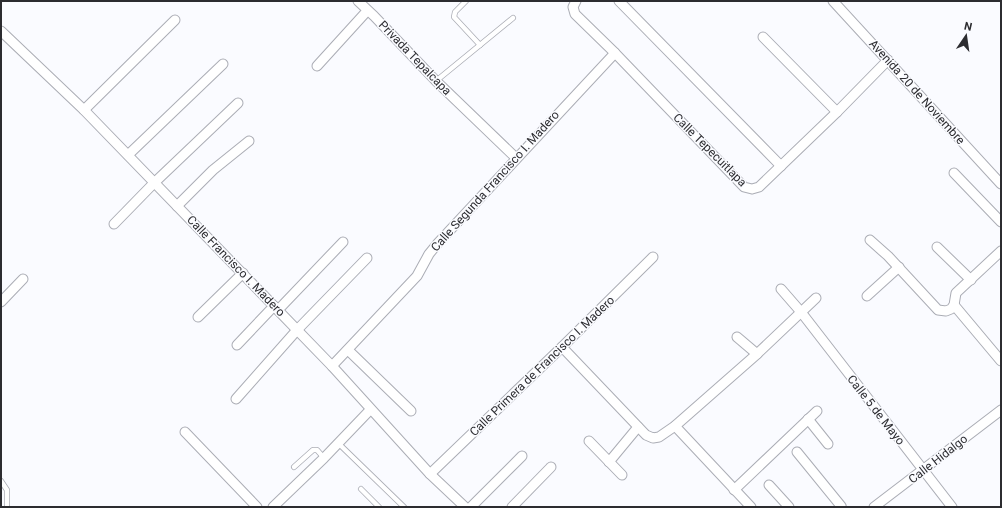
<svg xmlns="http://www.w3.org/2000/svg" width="1002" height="508" font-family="Roboto,sans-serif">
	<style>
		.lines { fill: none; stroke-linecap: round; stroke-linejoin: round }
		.service-casing { stroke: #abadb5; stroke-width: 6 }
		.minor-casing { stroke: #abadb5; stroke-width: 11 }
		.service { stroke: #fff; stroke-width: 4.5 }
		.minor { stroke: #fff; stroke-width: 9 }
		.labels { text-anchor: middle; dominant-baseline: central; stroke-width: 3; stroke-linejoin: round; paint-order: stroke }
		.street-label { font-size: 12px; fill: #2c2c30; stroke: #fafbff }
	</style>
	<rect width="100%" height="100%" fill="#fafbff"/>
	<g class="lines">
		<g class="service-casing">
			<g id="service">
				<polyline points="466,1 455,12 454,17 480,45"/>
				<polyline points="436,81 513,18"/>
				<polyline points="338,443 404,507"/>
				<polyline points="294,467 313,450 317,450 324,458"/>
				<polyline points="1,481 7,490 7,505"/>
				<polyline points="361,489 379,507"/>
			</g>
		</g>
		<g class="minor-casing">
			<g id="minor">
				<polyline points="358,1 374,16 436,81 516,158"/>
				<polyline points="576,1 573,7 575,14 615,53 744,187 752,189 759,187 837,112 888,60"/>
				<polyline points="619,1 781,166"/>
				<polyline points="833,1 1001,184"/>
				<polyline points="1,31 84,110 332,366 430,474 465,507"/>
				<polyline points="763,37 837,112"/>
				<polyline points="317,66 367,11"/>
				<polyline points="84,110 175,20"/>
				<polyline points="128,155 223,64"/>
				<polyline points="954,173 1001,222"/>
				<polyline points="177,206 213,170 249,141"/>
				<polyline points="114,224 154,183 238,103"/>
				<polyline points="870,240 888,256 938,310 946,311 951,309 954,305 956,293 1001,251"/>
				<polyline points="937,247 971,280"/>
				<polyline points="781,289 801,312 952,507"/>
				<polyline points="867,296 899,267"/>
				<polyline points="1,302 23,279"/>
				<polyline points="954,305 1001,361"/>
				<polyline points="278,310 343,242"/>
				<polyline points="198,317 243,273"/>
				<polyline points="737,337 757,354"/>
				<polyline points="237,345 274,306"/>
				<polyline points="562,347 646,435 653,438 659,437 675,426 757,354 816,298"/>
				<polyline points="348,350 411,411"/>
				<polyline points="332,366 417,276 429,254 438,243 615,53"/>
				<polyline points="236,399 297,330 367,258"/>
				<polyline points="808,419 828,444"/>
				<polyline points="675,426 751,507"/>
				<polyline points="185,432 257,507"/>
				<polyline points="589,441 622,475"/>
				<polyline points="797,452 841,506 840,507"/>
				<polyline points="609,462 638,427"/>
				<polyline points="430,474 562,347 653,257"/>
				<polyline points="769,485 789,507"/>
				<polyline points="734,490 817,411"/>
				<polyline points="273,507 324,458 370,410"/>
				<polyline points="471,507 522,456"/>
				<polyline points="512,507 551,467"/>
				<polyline points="874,507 1001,410"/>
			</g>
		</g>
		<use href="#service" class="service"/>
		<use href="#minor" class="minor"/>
	</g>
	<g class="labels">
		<g class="street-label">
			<text transform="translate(415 58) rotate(46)">Privada Tepalcapa</text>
			<text transform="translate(917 92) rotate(48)">Avenida 20 de Noviembre</text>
			<text transform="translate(710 150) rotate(45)">Calle Tepecuitlapa</text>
			<text transform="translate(495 181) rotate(-48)">Calle Segunda Francisco I. Madero</text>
			<text transform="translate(236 266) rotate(46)">Calle Francisco I. Madero</text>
			<text transform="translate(542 366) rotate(-44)">Calle Primera de Francisco I. Madero</text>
			<text transform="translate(876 410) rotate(52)">Calle 5 de Mayo</text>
			<text transform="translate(938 459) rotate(-38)">Calle Hidalgo</text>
		</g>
	</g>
	<rect width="1002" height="508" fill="none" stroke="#2c2c30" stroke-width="4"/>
	<g transform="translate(966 36) rotate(13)" stroke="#fafbff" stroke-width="3" paint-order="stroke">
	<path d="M0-3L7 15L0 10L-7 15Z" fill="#2c2c30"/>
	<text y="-6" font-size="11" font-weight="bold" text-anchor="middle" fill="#2c2c30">N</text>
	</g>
</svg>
